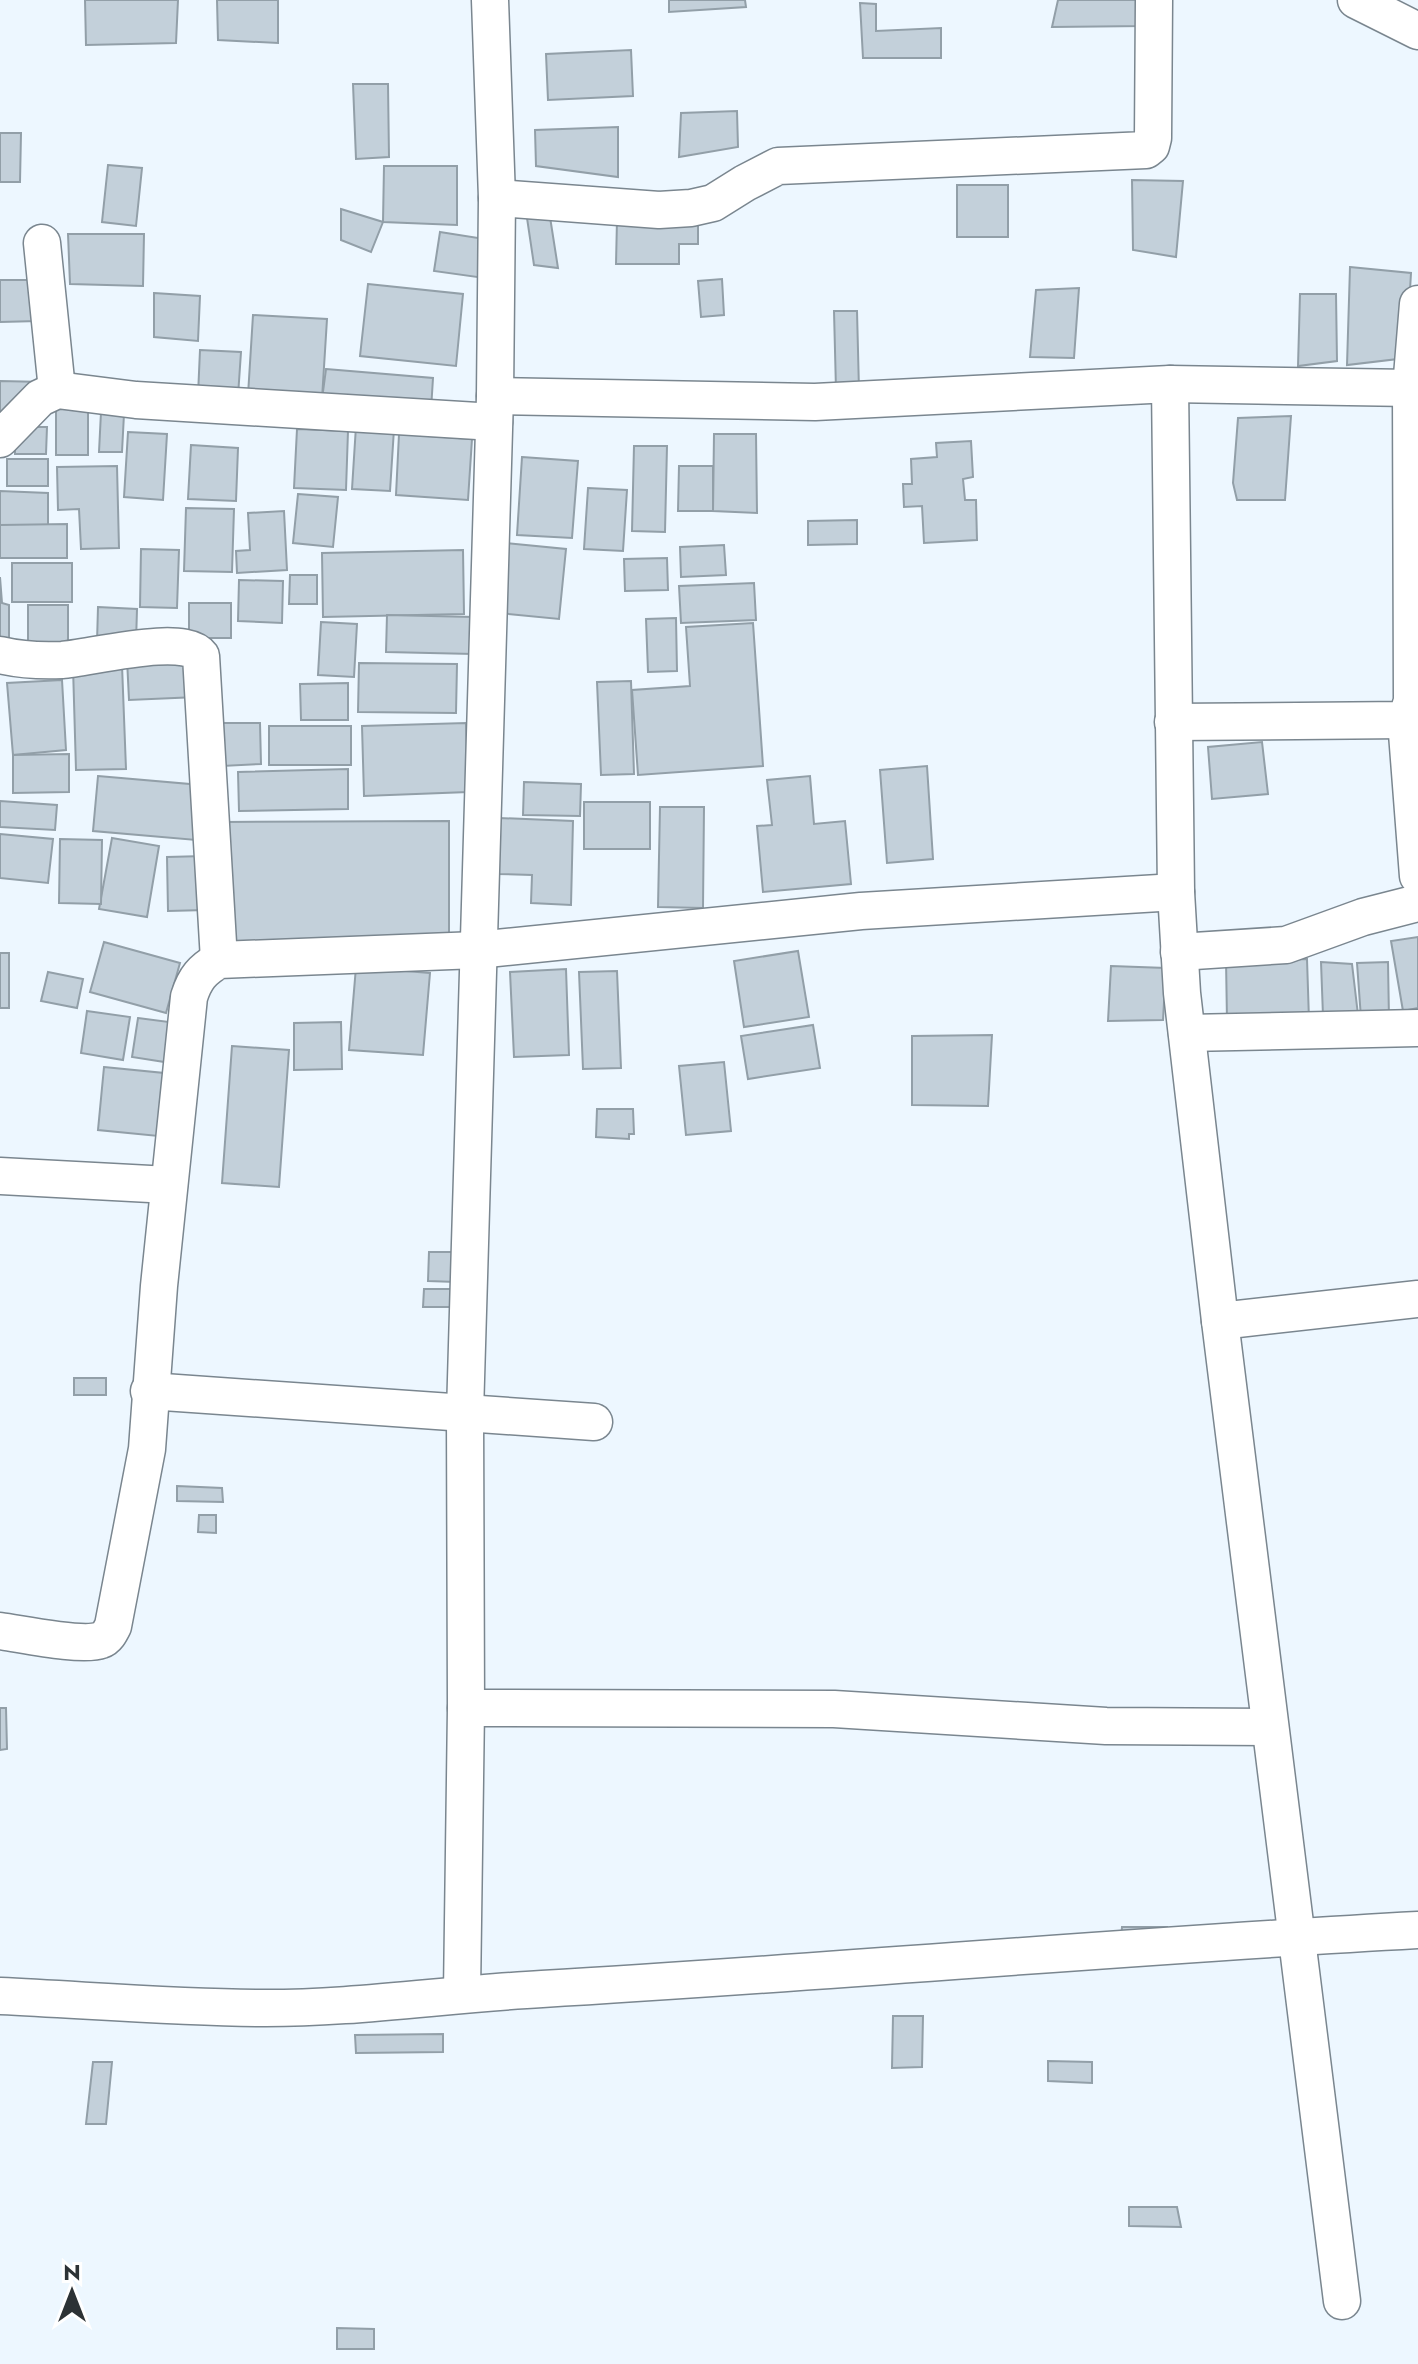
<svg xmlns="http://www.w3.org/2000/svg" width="1418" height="2364" font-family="Jost,sans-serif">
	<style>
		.building { fill: #c3d0da; stroke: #929fa8; stroke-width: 2 }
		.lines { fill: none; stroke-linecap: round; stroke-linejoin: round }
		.minor-casing { stroke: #7a868f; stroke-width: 39 }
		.minor { stroke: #fff; stroke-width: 36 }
	</style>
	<rect width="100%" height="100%" fill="#edf7ff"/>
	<g class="building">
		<polygon points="85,0 178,0 176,43 86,45"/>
		<polygon points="217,0 278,0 278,43 218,40"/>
		<polygon points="669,0 745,0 746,7 669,12"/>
		<polygon points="1058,0 1140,0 1144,26 1052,27"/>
		<polygon points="860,3 876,4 876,31 941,28 941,58 863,58"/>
		<polygon points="631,50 633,96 548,100 546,54"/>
		<polygon points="353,84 388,84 389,157 356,159"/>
		<polygon points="737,111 738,147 679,157 681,113"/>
		<polygon points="618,127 618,177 536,166 535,130"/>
		<polygon points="0,133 21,133 20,182 0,182"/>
		<polygon points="108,165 142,168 136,226 102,222"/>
		<polygon points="384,166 457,166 457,225 383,222"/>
		<polygon points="1132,180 1183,181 1176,257 1133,250"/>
		<rect x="957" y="185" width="51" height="52"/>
		<polygon points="341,209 383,222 371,252 341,240"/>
		<polygon points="550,217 558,268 534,265 527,218"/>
		<polygon points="617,220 698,222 698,244 679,244 679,264 616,264"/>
		<polygon points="440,232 491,240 484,278 434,271"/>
		<polygon points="68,234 144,234 143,286 70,284"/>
		<polygon points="1350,267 1411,273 1406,358 1347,365"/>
		<polygon points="722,279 724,315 701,317 698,281"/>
		<polygon points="0,280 38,280 38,321 0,322"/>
		<polygon points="368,284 463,294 456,366 360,356"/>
		<polygon points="1079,288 1074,358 1030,357 1036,290"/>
		<polygon points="154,293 200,296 198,341 154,337"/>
		<polygon points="1300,294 1336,294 1337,361 1298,366"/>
		<polygon points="834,311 857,311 859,390 836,390"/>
		<polygon points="253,315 327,319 322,399 248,395"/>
		<polygon points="200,350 241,352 238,396 198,395"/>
		<polygon points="326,369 433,378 431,410 322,399"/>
		<polygon points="0,381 44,382 0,431"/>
		<rect x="56" y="408" width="32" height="47"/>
		<polygon points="101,412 124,414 122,452 99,452"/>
		<polygon points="1291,416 1285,500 1237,500 1233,483 1238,418"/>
		<polygon points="356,426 394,429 390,491 352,489"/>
		<polygon points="15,427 47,427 46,454 15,454"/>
		<polygon points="297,429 348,431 346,490 294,488"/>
		<polygon points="128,432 167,434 163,500 124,497"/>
		<polygon points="399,434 472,439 468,500 396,495"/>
		<polygon points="714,434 756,434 757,513 713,511"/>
		<polygon points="971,441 973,477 963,479 965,500 976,500 977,540 924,543 922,506 904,507 903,484 912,484 911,459 937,457 936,443"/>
		<polygon points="191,445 238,448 236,501 188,499"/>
		<polygon points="634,446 667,446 665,532 632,531"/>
		<polygon points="522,457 578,461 572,538 517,535"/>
		<rect x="7" y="459" width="41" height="27"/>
		<polygon points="117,466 119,548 81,549 79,509 58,510 57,467"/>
		<polygon points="679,466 713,466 713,511 678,511"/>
		<polygon points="588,488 627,490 623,551 584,549"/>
		<polygon points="0,491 48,493 48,525 0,525"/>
		<polygon points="298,494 338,497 333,547 293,543"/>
		<polygon points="186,508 234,509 232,572 184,571"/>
		<polygon points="284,511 287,570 237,573 236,551 250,550 248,513"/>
		<polygon points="857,520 857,544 808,545 808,521"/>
		<polygon points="67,524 67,558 0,558 0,525"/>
		<polygon points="506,543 566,549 559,619 499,613"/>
		<polygon points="724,545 726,575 681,577 680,547"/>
		<polygon points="141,549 179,550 177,608 140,607"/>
		<polygon points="463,550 464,614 323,617 322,553"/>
		<polygon points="667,558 668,590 625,591 624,559"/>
		<rect x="12" y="563" width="60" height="39"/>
		<polygon points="290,575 317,575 317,604 289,604"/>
		<polygon points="0,577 2,603 9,605 9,644 0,645"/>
		<polygon points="239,580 283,581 282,623 238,621"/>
		<polygon points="754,583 756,620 681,623 679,586"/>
		<rect x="189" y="603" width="42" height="35"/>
		<rect x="28" y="605" width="40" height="50"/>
		<polygon points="98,607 137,609 136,643 97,642"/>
		<polygon points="387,615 474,617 473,654 386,652"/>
		<polygon points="676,618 677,671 648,672 646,619"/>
		<polygon points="321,622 357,624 354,677 318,675"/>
		<polygon points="753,623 763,766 638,775 632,690 690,686 686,627"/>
		<polygon points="195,656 197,697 129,700 127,659"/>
		<polygon points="359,663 457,664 456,713 358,712"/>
		<polygon points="122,665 126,769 76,770 73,667"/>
		<polygon points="62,680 66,750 13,755 7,683"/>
		<polygon points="631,681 634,774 601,775 597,682"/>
		<polygon points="348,683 348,720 301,720 300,684"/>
		<polygon points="219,723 260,723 261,764 222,766"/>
		<polygon points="466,723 468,792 364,796 362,726"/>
		<rect x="269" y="726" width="82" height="39"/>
		<polygon points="1262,742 1268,794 1212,799 1208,747"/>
		<polygon points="69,754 69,792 13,793 13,755"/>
		<polygon points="927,766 933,859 887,863 880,770"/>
		<polygon points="348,769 348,809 239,811 238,772"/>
		<polygon points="98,776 201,785 196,840 93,831"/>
		<polygon points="810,776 814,824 845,821 851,884 763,892 757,826 772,825 767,780"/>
		<polygon points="524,782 581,784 580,816 523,815"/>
		<polygon points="0,801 57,805 55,830 0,827"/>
		<rect x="584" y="802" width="66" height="47"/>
		<polygon points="660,807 704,807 703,908 658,907"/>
		<polygon points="499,818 573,821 571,905 531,903 532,875 497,874"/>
		<polygon points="449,821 449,948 239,949 226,927 225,822"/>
		<polygon points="0,834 53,839 48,883 0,878"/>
		<polygon points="112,838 159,846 147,917 99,909"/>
		<polygon points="60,839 102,840 101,904 59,903"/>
		<polygon points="204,856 206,910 168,911 167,857"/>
		<polygon points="1418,937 1418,1008 1403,1011 1391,941"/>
		<polygon points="104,942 180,963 166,1013 90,992"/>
		<polygon points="798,951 809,1017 744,1027 734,961"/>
		<rect x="0" y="953" width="9" height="55"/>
		<polygon points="1307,959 1309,1020 1227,1021 1226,960"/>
		<polygon points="1321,962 1352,964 1358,1015 1323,1016"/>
		<polygon points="1388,962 1389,1019 1361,1018 1357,963"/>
		<polygon points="1111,966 1166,968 1163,1020 1108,1021"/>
		<polygon points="356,967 430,973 423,1055 349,1050"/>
		<polygon points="566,969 569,1055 514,1057 510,972"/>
		<polygon points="617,971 621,1068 583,1069 579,972"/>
		<polygon points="48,972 83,979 77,1008 41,1001"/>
		<polygon points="87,1011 130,1017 123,1060 81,1053"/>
		<polygon points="138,1018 177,1023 171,1063 132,1057"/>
		<polygon points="341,1022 342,1069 294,1070 294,1023"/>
		<polygon points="813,1025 820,1068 748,1079 741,1036"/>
		<polygon points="992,1035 988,1106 912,1105 912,1036"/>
		<polygon points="232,1046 289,1050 279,1187 222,1183"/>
		<polygon points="724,1062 731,1131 686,1135 679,1066"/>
		<polygon points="104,1067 164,1073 158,1136 98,1130"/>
		<polygon points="597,1109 633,1109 634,1134 629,1134 629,1139 596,1137"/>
		<polygon points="429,1252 455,1252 456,1282 428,1281"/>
		<polygon points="424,1289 453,1289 453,1307 423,1307"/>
		<rect x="74" y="1378" width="32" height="17"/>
		<polygon points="177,1486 222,1488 223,1502 177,1501"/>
		<polygon points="199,1515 216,1515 216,1533 198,1532"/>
		<polygon points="0,1708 6,1708 7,1749 0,1750"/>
		<polygon points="1122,1927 1167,1927 1167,1939 1121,1940"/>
		<polygon points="893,2016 923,2016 922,2067 892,2068"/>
		<polygon points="443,2034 443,2052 356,2053 355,2035"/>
		<polygon points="1048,2061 1092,2062 1092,2083 1048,2081"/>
		<polygon points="93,2062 112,2062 106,2124 86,2124"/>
		<polygon points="1129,2207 1177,2207 1181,2227 1129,2226"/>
		<polygon points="337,2328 374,2329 374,2349 337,2349"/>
	</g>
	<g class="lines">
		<g class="minor-casing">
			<g id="minor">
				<polyline points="1356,0 1418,31"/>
				<polyline points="497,198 659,210 691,208 713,203 745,183 778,166 1146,150 1151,146 1153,138 1154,0"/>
				<polyline points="42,243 57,390"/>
				<polyline points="1170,384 1176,892 1182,993 1220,1321 1342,2301"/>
				<polyline points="495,396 815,402 1170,384 1411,388 1418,304"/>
				<polyline points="0,439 40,398 57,390 136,400 494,422"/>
				<path d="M0,655C21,660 40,661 62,660C90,658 185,633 201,656L219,960"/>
				<polyline points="1406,720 1418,876"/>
				<polyline points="1173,722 1406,720 1412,701 1411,388 1418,390"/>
				<polyline points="1179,952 1286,945 1363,917 1418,903"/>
				<polyline points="1187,1033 1418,1028"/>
				<polyline points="0,1176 169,1185"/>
				<polyline points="1220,1321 1418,1299"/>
				<polyline points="149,1391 594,1422"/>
				<path d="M0,1631C22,1634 82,1647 101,1640C107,1638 110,1632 113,1626L147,1449L159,1286L189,997C195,978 202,970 219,960L477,950L861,911L1176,892"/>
				<polyline points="466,1708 834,1709 1106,1726 1270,1727"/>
				<polyline points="462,1993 466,1708 465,1413 495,396 497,198 490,0"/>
				<path d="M0,1996C85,2000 171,2007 257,2008C352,2009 447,1994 542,1989C834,1972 1126,1946 1418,1930"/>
			</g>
		</g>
		<use href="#minor" class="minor"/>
	</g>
	<g transform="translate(72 2292)" stroke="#ffffff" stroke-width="6" paint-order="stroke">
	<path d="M0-6L14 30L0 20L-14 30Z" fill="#2c3235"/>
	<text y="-12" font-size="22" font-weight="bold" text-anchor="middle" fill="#2c3235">N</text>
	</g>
</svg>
